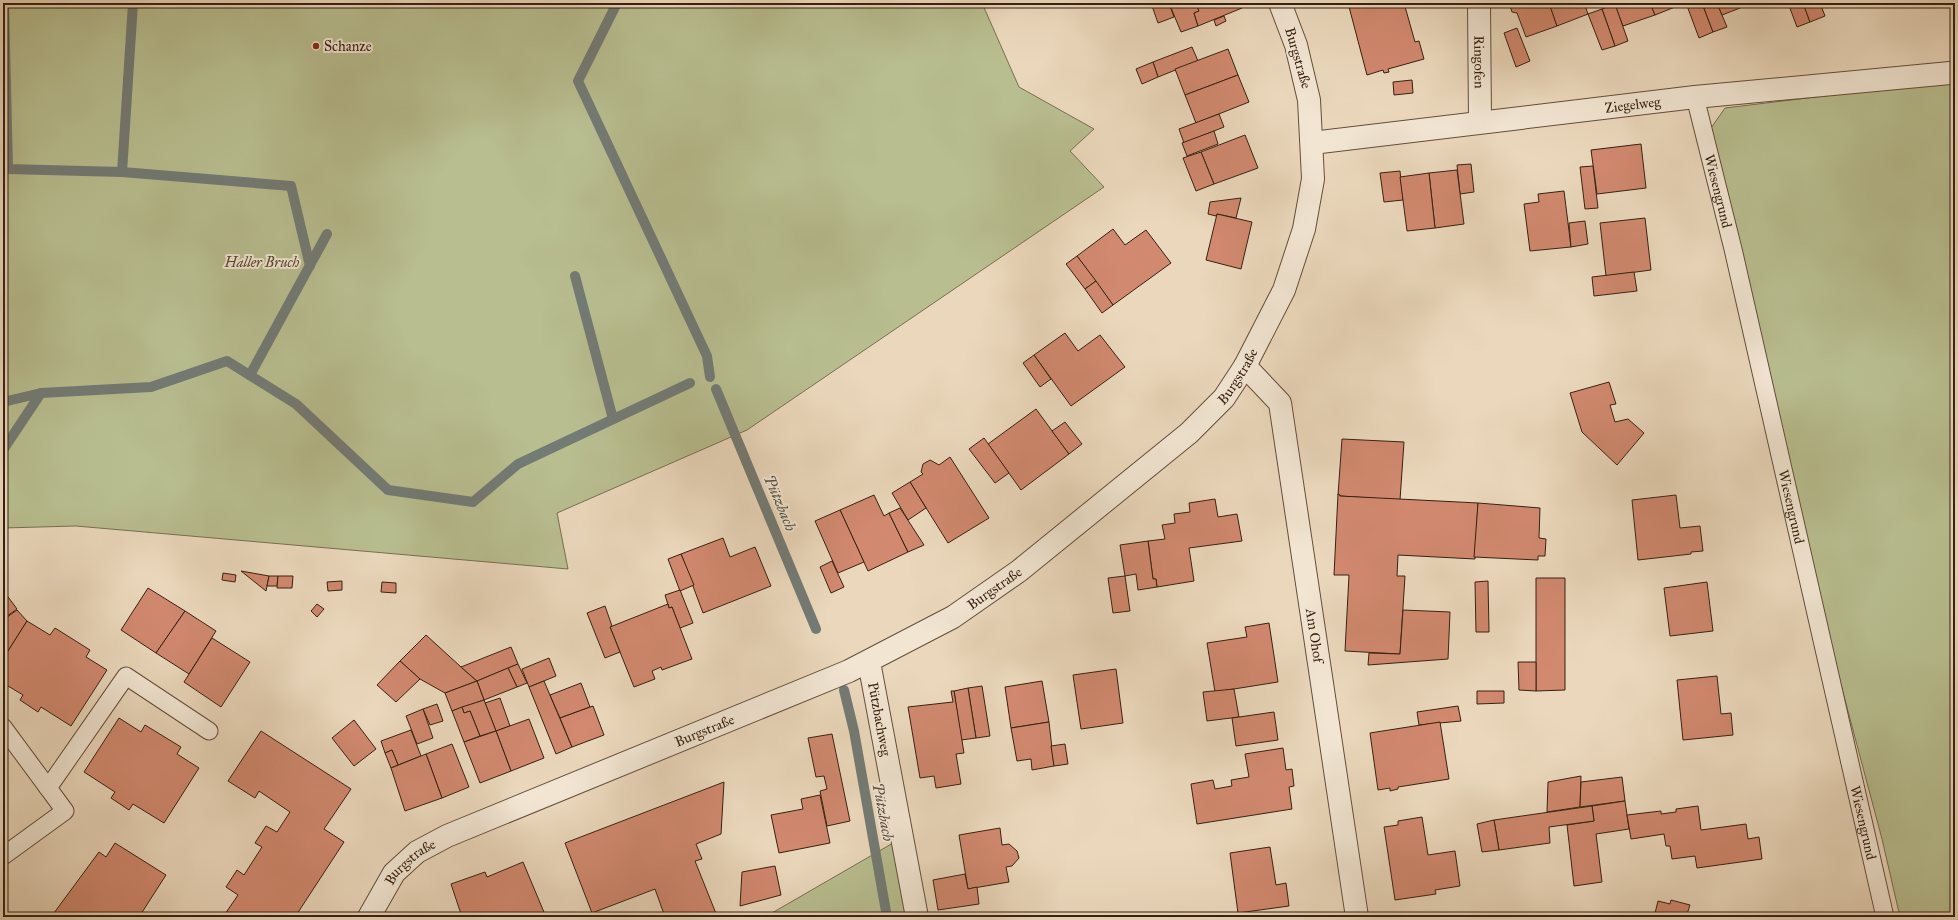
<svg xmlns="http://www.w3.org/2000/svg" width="1958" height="920" font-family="'IM FELL Great Primer',serif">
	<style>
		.green { fill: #b8be90; stroke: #786f50 }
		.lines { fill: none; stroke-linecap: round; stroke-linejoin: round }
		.stream { stroke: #737b75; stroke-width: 10 }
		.building { fill: #d1896f; stroke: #372010 }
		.service-casing { stroke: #644e3b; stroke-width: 19 }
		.minor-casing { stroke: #644e3b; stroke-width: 24 }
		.tertiary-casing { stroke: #644e3b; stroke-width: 24 }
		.service { stroke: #f2e6d3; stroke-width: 17 }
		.minor { stroke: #f2e6d3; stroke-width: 22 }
		.tertiary { stroke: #f2e6d3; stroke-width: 22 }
		.poi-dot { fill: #8f2418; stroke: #f2e6d3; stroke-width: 1.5 }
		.labels { text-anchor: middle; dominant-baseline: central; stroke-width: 4; stroke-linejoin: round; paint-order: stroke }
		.poi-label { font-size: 14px; fill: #372010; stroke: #f2e6d3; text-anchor: start }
		.street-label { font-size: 14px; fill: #372010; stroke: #f2e6d3 }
		.park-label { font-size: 14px; font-style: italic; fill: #574830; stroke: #f2e6d3 }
		.water-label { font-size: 15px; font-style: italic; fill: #554e42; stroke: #f2e6d3 }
	</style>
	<rect width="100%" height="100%" fill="#ebd8bc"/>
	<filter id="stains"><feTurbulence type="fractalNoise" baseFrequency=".005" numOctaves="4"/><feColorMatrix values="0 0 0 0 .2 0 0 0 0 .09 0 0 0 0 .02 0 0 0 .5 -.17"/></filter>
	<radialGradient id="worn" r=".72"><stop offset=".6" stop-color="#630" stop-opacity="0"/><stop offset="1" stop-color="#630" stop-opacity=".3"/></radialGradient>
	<g class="green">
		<polygon points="3,3 982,3 1019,87 1094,129 1070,151 1104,187 747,430 557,513 568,569 76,526 3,528"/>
		<polygon points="1955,80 1955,917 1900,917 1882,839 1836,666 1711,128 1725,108"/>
		<polygon points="893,843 915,917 765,917"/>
	</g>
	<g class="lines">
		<g class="stream">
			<polyline points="4,3 8,169 122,172"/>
			<polyline points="133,3 122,172 291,186 310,266"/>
			<polyline points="617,3 578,81 707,356 710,377"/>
			<polyline points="575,276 613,419"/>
			<polyline points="250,375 327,234"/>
			<polyline points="716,389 816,629"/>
			<polyline points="3,402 41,393 151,387 227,361 296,404 388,490 473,502 518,464 690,383"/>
			<polyline points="3,450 41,393"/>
			<polyline points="844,690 854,731 887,917"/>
		</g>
	</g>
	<g class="building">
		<polygon points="1151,3 1169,3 1174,17 1158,23"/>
		<polygon points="1169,3 1196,3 1199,11 1194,13 1198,26 1181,32"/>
		<polygon points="1196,3 1240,3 1242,8 1198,26 1194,13 1199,11"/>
		<polygon points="1348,3 1404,3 1415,42 1419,41 1424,59 1388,69 1389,72 1384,73 1383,70 1367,75"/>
		<polygon points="1511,3 1549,3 1557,26 1526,37 1517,13 1512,12 1510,6"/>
		<polygon points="1549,3 1584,3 1588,14 1557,26"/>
		<polygon points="1614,3 1650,3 1655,15 1623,26"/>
		<polygon points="1650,3 1685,3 1655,15"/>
		<polygon points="1686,3 1702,3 1713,32 1699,38"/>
		<polygon points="1702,3 1717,3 1727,27 1713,32"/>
		<polygon points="1717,3 1753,3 1722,15"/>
		<polygon points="1788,3 1803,3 1810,22 1797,27"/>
		<polygon points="1803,3 1820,3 1825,16 1810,22"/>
		<polygon points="1615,4 1628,41 1615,46 1602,9"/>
		<polygon points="1602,9 1615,46 1602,50 1588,14"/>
		<polygon points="1224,16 1226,21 1216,26 1214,20"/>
		<polygon points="1517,28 1530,61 1516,67 1504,33"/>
		<polygon points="1192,47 1198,61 1158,77 1153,62"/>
		<polygon points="1228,49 1238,75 1185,95 1175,69"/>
		<polygon points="1153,62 1158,77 1142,84 1136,69"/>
		<polygon points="1238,75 1249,102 1196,123 1185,95"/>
		<polygon points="1412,80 1413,93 1394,95 1393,82"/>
		<polygon points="1219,114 1224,127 1184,143 1179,129"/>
		<polygon points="1214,131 1218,144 1187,156 1182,143"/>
		<polygon points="1245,135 1258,168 1214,184 1201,152"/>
		<polygon points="1641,144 1646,188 1597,194 1591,150"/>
		<polygon points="1201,152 1214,184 1196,191 1183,158"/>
		<polygon points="1471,164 1474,192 1460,194 1457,165"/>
		<polygon points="1593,166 1598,208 1585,209 1580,167"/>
		<polygon points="1457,170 1464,224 1435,228 1429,173"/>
		<polygon points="1400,171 1403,200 1384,202 1380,173"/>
		<polygon points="1429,173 1435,228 1407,231 1400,177"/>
		<polygon points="1564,191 1571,247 1530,251 1524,204 1539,202 1538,194"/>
		<polygon points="1241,198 1236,218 1217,214 1216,216 1208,214 1210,202"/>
		<polygon points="1217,214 1252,222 1241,269 1206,260"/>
		<polygon points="1645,218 1651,270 1606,276 1600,223"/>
		<polygon points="1585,221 1588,244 1571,247 1569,223"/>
		<polygon points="1113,229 1125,245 1146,230 1171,263 1113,305 1077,256"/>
		<polygon points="1077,256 1096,281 1085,289 1066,264"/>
		<polygon points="1634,272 1637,291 1594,296 1592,277"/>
		<polygon points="1096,281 1113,305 1102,313 1085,289"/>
		<polygon points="1065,333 1078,351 1100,335 1125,367 1071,406 1034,355"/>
		<polygon points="1034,355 1051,379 1040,387 1023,363"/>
		<polygon points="1609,382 1616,404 1610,405 1615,422 1628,419 1644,433 1617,465 1582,432 1570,393"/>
		<polygon points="1036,409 1069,454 1021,490 988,444"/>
		<polygon points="1065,422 1082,444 1069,454 1052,431"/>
		<polygon points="984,438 1009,473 995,483 969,449"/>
		<polygon points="1342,439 1404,442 1400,500 1340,496 1340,495 1338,495"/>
		<polygon points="950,457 989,518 948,543 910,482 923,474 921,472 923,464 930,460 939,465"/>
		<polygon points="910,482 926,508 908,520 892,493"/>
		<polygon points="1338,494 1340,495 1340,496 1478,503 1475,559 1398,555 1397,576 1405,576 1400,654 1345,651 1349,575 1334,575"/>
		<polygon points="874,495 884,516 889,513 908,552 868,571 840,510"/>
		<polygon points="1676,495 1680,528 1700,526 1703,551 1691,552 1691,554 1638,560 1632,500"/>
		<polygon points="1215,499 1218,517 1237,514 1242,541 1189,548 1194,581 1157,587 1156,579 1153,579 1148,541 1165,539 1162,525 1175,523 1174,514 1190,512 1189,503"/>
		<polygon points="1478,503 1540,508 1539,538 1546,539 1545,556 1538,556 1538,560 1474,557"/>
		<polygon points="900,508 924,545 908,552 889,513"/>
		<polygon points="840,510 864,562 838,573 815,521"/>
		<polygon points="723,538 730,557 755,547 771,586 703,613 681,554"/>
		<polygon points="1148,541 1153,579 1156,579 1157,587 1138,590 1136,574 1125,576 1120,545"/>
		<polygon points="681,554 694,585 680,591 668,559"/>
		<polygon points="832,561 844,587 831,593 820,567"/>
		<polygon points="241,571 269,576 266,591"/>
		<polygon points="223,573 236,575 235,582 222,580"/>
		<polygon points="269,576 278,576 277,586 267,586"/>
		<polygon points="278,576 293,576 292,588 277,588"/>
		<polygon points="1125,576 1130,611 1113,613 1108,578"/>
		<polygon points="1536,578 1565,578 1565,690 1536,691"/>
		<polygon points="342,581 342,590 328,591 327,582"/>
		<polygon points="1488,581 1489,632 1476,632 1475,582"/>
		<polygon points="382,582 396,583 396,593 381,592"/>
		<polygon points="1707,582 1713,631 1670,636 1664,588"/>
		<polygon points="148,588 185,611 156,653 121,630"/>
		<polygon points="3,590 17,609 3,619"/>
		<polygon points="680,590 693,623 680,628 672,607 669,608 665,595"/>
		<polygon points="317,604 324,609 317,617 311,611"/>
		<polygon points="668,604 669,608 672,607 692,659 662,670 661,667 652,671 655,679 634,687 610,627"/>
		<polygon points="605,606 612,626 610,627 620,652 605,658 587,613"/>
		<polygon points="17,610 27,621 8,651 3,647 3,620"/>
		<polygon points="1403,610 1450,612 1448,659 1368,665 1369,653 1400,654"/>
		<polygon points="185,611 216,631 189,674 156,653"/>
		<polygon points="27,621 50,635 55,628 90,650 86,657 107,670 71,726 41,707 38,712 20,700 23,695 3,683 3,659"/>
		<polygon points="1269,623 1278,682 1215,692 1207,643 1247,637 1245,627"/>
		<polygon points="426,635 461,667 477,681 445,693 420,679 400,661"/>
		<polygon points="212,638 250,662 221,707 184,682"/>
		<polygon points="511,647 518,664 477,681 461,667"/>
		<polygon points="549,658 556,676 529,687 522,669"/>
		<polygon points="400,661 420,679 396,702 377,685"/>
		<polygon points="1518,662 1536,662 1536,691 1519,690"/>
		<polygon points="518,664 527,683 517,687 508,668"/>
		<polygon points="508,668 517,687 484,700 477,681"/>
		<polygon points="1116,669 1123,723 1081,729 1073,675"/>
		<polygon points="1717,676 1721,714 1731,713 1733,735 1683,740 1677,680"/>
		<polygon points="477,681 484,700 452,711 445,693"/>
		<polygon points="544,681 572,747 556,754 529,687"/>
		<polygon points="1042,681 1049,722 1011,728 1005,687"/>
		<polygon points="581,683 590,707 560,718 550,695"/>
		<polygon points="982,686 990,736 976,738 968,688"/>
		<polygon points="968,688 976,738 961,740 954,691"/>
		<polygon points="1234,689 1239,717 1207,721 1203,692"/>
		<polygon points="951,691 954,691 964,753 956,754 961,784 936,788 934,776 920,778 908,707 953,702"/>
		<polygon points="1477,691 1504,691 1504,703 1477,704"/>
		<polygon points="500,698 510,726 496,731 485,703"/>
		<polygon points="484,700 496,731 480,736 470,711 464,713 462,707"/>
		<polygon points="437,704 443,721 430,725 423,709"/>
		<polygon points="593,706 604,735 572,747 560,718"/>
		<polygon points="1458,706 1461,721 1419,725 1417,712"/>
		<polygon points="462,707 464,713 470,711 480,736 464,742 452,711"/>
		<polygon points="423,709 433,738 417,744 406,716"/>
		<polygon points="1274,712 1278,740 1236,746 1232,718"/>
		<polygon points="119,718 141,732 145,725 181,747 177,754 199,768 164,823 133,804 129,810 111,798 115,792 84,772"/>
		<polygon points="529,719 544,758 511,771 496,731"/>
		<polygon points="354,720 376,749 354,766 332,738"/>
		<polygon points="1049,722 1054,766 1032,770 1031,759 1017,761 1011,728"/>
		<polygon points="1440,722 1449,779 1398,787 1398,789 1390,791 1390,788 1378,790 1370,733"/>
		<polygon points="411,730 421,756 398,765 392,750 385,753 381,741"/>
		<polygon points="261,731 351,789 324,829 344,842 295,917 223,917 238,895 226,887 237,870 244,875 262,847 255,843 266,826 277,832 290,812 259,791 255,798 228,781"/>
		<polygon points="496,731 511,771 480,783 464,742"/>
		<polygon points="832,734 850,821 827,826 820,791 827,789 824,776 816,777 808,738"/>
		<polygon points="452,744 469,787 442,798 426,754"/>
		<polygon points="1065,744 1068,764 1054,766 1051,746"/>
		<polygon points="1283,748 1286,770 1292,769 1294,786 1289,787 1292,809 1197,824 1191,784 1213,780 1215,789 1232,786 1231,780 1249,777 1245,754"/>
		<polygon points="392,750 398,765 391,768 385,753"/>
		<polygon points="426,754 442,798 405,811 391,768"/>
		<polygon points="1581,776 1580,807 1547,812 1548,782"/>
		<polygon points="1622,777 1625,801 1580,807 1581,782"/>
		<polygon points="724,782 721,834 696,844 702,859 695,861 717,916 665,917 655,889 592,913 565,843"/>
		<polygon points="820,795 830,843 779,853 771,815 803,809 801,799"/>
		<polygon points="1625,801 1629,829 1596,834 1602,882 1574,886 1567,825 1594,821 1592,806"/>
		<polygon points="1592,806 1594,821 1549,827 1550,843 1499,850 1494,820"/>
		<polygon points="1698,806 1701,830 1746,824 1748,839 1759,837 1762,859 1697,868 1695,856 1672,859 1670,846 1666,846 1664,834 1631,839 1627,815 1661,811 1661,814 1676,812 1676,809"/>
		<polygon points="1422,817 1428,855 1455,851 1460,886 1435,890 1436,894 1395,900 1384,827 1398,825 1398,821"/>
		<polygon points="1494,820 1499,850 1482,852 1477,824"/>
		<polygon points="1000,828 1002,845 1009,844 1017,851 1019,858 1012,866 1006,867 1009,882 968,889 959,835"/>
		<polygon points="115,843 166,875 139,917 51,917 99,852 106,857"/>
		<polygon points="1270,847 1276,885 1286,883 1289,906 1238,913 1230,853"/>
		<polygon points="523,862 546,917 460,917 461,914 451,884 485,872 487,877"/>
		<polygon points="775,866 781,895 740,906 742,872"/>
		<polygon points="965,874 968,889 977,887 979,904 938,910 933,880"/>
		<polygon points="1671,900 1690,905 1686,917 1654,917 1658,901 1670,904"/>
		<polygon points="1007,913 1008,917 982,917"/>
	</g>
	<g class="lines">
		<g class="service-casing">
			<g id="service">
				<path id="s1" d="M1695,97L1733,249L1885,917"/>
				<polyline points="3,727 65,811 3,856"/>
				<polyline points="48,788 126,676 209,731"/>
			</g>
		</g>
		<g class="minor-casing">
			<g id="minor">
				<path id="s2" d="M1479,3L1480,122"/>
				<path id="s3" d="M1312,143L1695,97L1950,73"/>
				<path id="s4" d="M1245,366L1280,403L1357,917"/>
				<path id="s5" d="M869,662L917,917"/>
			</g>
		</g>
		<g class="tertiary-casing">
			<g id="tertiary">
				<path id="s6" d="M369,917L394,873L417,852L447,836L849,671L953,617L1019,571L1189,433L1224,398L1245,366L1284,290L1304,229L1313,179L1309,100L1296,45L1280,3"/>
			</g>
		</g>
		<use href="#service" class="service"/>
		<use href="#minor" class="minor"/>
		<use href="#tertiary" class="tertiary"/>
	</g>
	<circle class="poi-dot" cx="316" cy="46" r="4"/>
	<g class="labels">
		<g class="poi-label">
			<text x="324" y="46">Schanze</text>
		</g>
		<g class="street-label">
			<text transform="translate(1298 58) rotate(74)">Burgstraße</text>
			<text stroke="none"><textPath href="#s2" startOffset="59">Ringofen</textPath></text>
			<text stroke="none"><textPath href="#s3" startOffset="323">Ziegelweg</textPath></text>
			<text stroke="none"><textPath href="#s1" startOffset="97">Wiesengrund</textPath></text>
			<text stroke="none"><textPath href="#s6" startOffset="1042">Burgstraße</textPath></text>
			<text stroke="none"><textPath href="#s1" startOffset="421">Wiesengrund</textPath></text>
			<text stroke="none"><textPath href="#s6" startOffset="718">Burgstraße</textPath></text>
			<text stroke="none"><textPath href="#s4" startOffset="286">Am Ohof</textPath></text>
			<text stroke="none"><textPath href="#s5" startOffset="58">Pützbachweg</textPath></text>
			<text stroke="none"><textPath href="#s6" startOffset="394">Burgstraße</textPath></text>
			<text stroke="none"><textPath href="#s1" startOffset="745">Wiesengrund</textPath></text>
			<text stroke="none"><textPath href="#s6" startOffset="70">Burgstraße</textPath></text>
		</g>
		<g class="park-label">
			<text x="262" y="262">Haller Bruch</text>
		</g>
		<g class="water-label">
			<text transform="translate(780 503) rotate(67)">Pützbach</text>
			<text transform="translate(883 812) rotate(79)">Pützbach</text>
		</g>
	</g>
	<rect width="1958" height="920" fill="none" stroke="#ebd8bc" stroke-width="16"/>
	<rect x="4" y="4" width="1950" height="912" fill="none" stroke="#372010" stroke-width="2"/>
	<rect x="8" y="8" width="1942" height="904" fill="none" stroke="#372010"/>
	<rect width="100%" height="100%" filter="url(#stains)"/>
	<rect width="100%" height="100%" fill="url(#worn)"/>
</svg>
